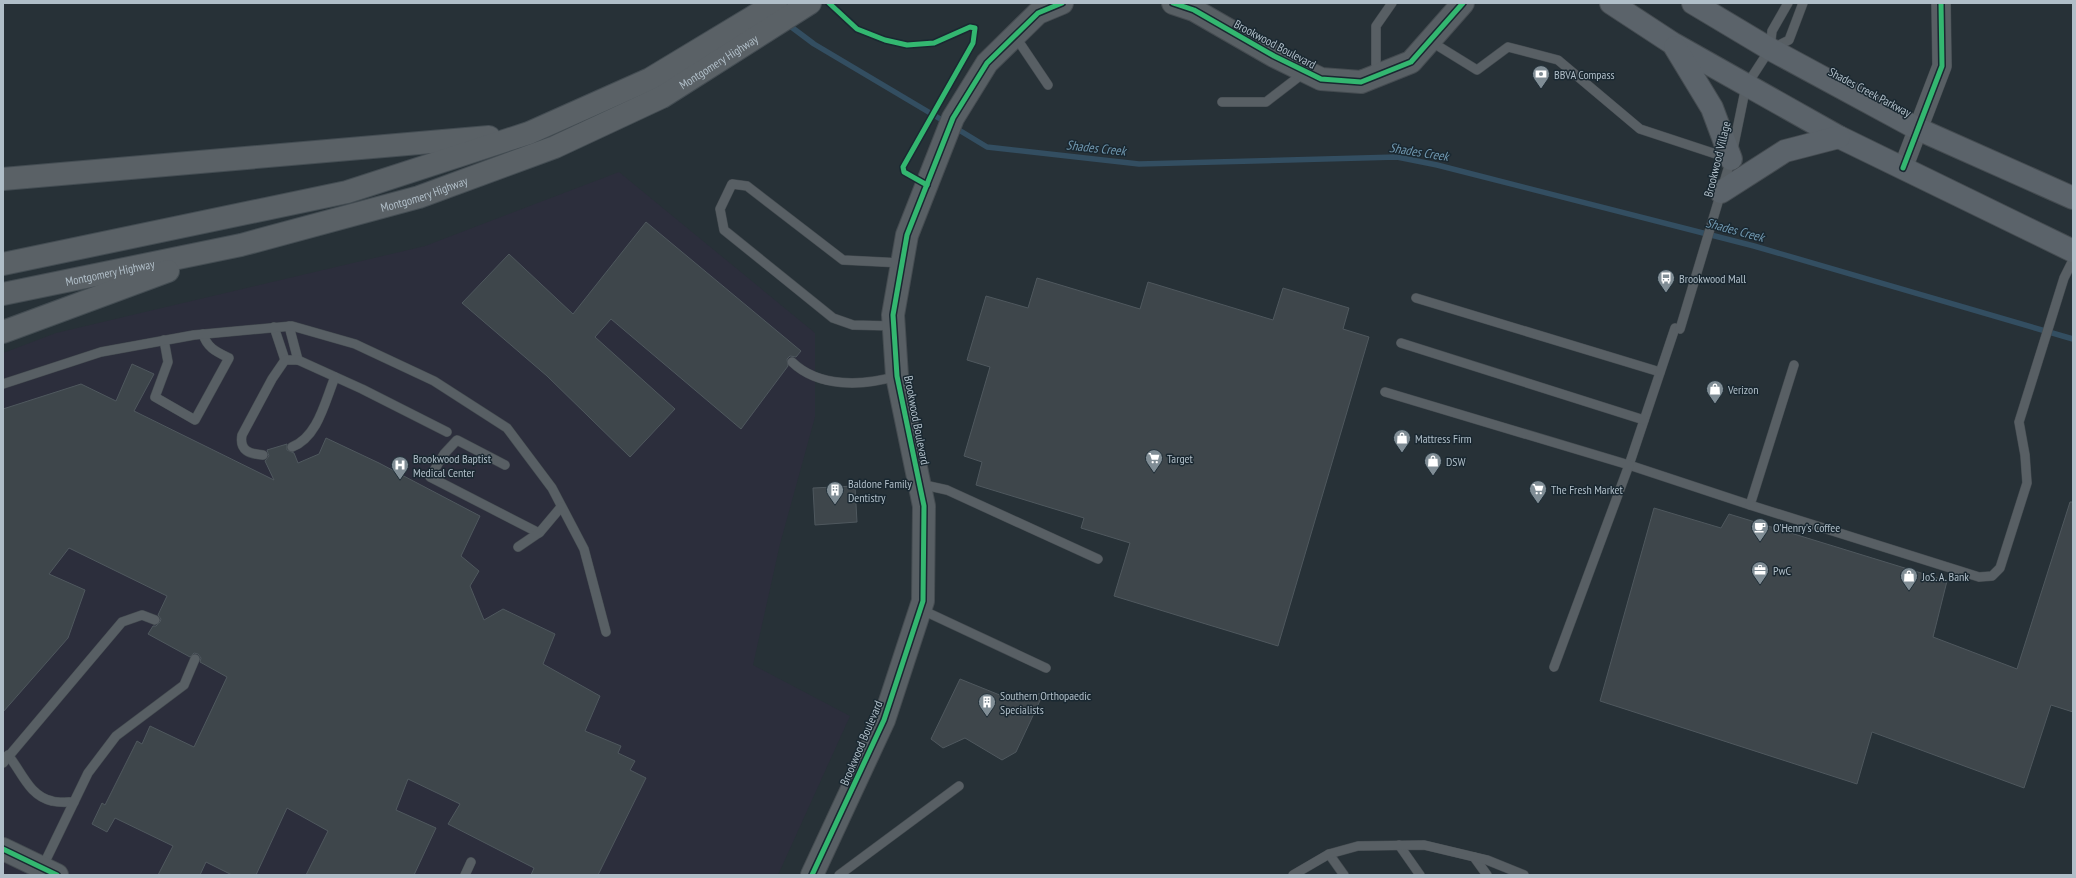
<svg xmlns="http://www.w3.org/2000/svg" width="2076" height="878" font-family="'PT Sans Narrow',sans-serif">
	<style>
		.medical { fill: #2c2e3c }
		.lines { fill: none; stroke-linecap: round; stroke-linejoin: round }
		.stream { stroke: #334e61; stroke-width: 5.5 }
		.building { fill: #3e464b; stroke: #4f585e }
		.service-casing { stroke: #454c51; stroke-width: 10 }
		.minor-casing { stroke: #454c51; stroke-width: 20 }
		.tertiary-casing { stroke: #454c51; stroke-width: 24 }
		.secondary-casing { stroke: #454c51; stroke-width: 24 }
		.primary-casing { stroke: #444d53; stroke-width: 24 }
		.service { stroke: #585f64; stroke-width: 9 }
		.minor { stroke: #585f64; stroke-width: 19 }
		.tertiary { stroke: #585f64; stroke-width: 22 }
		.secondary { stroke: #5b636a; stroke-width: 22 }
		.primary { stroke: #5a6166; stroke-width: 22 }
		.cycleway-casing { stroke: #1a2831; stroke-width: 8 }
		.cycleway { stroke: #33b770; stroke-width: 5 }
		.labels { text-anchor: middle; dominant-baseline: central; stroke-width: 3; stroke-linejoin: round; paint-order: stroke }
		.street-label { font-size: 12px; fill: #b0bec8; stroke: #1a2831 }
		.poi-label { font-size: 12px; fill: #b0bec8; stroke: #1a2831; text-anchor: start }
		.water-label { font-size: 13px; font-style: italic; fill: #6f96ae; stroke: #1a2831 }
	</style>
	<rect width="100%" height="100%" fill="#273137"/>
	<polygon class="medical" points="619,172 815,333 815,417 780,544 753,665 850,716 778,875 3,875 3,353 56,333 425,246"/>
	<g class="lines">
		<g class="stream">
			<polyline points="786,23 814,44 947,123"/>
			<polyline points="954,127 987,147 1139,164 1397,157 1437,165 1754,246 2073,339"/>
		</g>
	</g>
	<g class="building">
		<polygon points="646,222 801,351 796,357 790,356 787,359 788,366 741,429 611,319 595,337 675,409 630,457 547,376 462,303 509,254 573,314"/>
		<polygon points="1037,278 1140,309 1148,282 1273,320 1283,288 1349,308 1343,329 1369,337 1278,646 1114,596 1130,543 1081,528 1084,518 976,485 982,462 964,456 990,367 967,360 986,296 1028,308"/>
		<polygon points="132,364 154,374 134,411 274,480 265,461 269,456 267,450 287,444 287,450 294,453 298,463 319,454 326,438 379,463 480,516 461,556 479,571 470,586 484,620 503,609 555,634 543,664 600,696 585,731 621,746 618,753 635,761 630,770 646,778 598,875 531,875 534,868 448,824 460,804 408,779 396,810 436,828 414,875 306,875 328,831 287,808 256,875 232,875 206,862 200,875 158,875 173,846 115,818 107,832 92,824 102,803 105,805 137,741 142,744 150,726 194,747 227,677 200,662 201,658 198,654 194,653 190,657 148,634 153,626 156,626 160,622 161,619 158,615 167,596 69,548 49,574 85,590 68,638 3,712 3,409 81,384 116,401"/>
		<polygon points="855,486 857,522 815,525 813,488"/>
		<polygon points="2070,502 2073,502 2073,712 2051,705 2024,788 1872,732 1857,784 1600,701 1654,508 1721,528 1729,514 1947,581 1933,637 2017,669"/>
		<polygon points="960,679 1017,702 1044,692 1016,752 1002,760 965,738 943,748 931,739"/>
	</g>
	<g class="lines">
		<g class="service-casing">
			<g id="service">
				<polyline points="1015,36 1048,85"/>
				<polyline points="1430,41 1477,70 1508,47 1558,60 1640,129 1728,158"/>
				<polyline points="1773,48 1789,40 1803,3"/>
				<polyline points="1376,76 1376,26 1392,3"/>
				<polyline points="1222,102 1266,102 1305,72"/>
				<polyline points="1416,298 1660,372"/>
				<polyline points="289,326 298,360"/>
				<polyline points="894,326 853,325 833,318 724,230 720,209 732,184 747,186 843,260 902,263"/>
				<polyline points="274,327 285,360"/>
				<polyline points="1675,328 1629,465 1750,505 1794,365"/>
				<polyline points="1680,329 1731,159 1746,86 1770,49 1772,31 1788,3"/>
				<path d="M164,340L168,362L155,397L195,420L229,358C217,352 207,348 203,334"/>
				<polyline points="1401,343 1644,420"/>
				<polyline points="285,360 298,360 362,389 447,432"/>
				<path d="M792,362C819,388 863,386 897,376"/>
				<polyline points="3,384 101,352 194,335 292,326 355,344 434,381 507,428 552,488 584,549 606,632"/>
				<polyline points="1385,392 1629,465 1554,667"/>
				<path d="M292,447C318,437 325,401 335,377"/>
				<path d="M263,455C250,454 239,451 242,435L272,379L285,360"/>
				<polyline points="505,465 457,440 444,454 430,477 539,533"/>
				<polyline points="920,484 947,490 1098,559"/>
				<polyline points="1750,505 1979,577 1992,576 2000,568 2027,483 2025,455 2019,422 2064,278 2073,260"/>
				<polyline points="518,547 540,532 561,507"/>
				<polyline points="920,609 1046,668"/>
				<path d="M8,755C22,772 29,796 52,801C59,803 67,802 74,802"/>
				<polyline points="3,763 122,622 142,615 155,620"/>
				<polyline points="1399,845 1420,875"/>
				<polyline points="1329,854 1344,875"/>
				<polyline points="1474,857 1487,875"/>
				<polyline points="42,868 88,773 116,736 184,685 195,659"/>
				<polyline points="465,875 471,862"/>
				<polyline points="839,875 959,786"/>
				<polyline points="1293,875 1329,854 1358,846 1424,845 1487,860 1524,875"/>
			</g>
		</g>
		<g class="minor-casing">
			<polyline id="minor" points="1903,168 1942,66 1941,3"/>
		</g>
		<g class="tertiary-casing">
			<g id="tertiary">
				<polyline points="1173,3 1194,10 1274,56 1321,79 1361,82 1411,62 1463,3"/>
				<polyline points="3,849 57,875"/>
				<polyline points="812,875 884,720 923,601 924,506 897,376 893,315 907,235 953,118 987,63 1038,13 1062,3"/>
			</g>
		</g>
		<g class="secondary-casing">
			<g id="secondary">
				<polyline points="1611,3 1672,43 1839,137 2073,251"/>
				<polyline points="1693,3 1770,49 1918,129 2073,198"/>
				<polyline points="1675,47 1712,108 1731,159"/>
				<polyline points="1721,192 1785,151 1839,137"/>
			</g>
		</g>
		<g class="primary-casing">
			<g id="primary">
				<polyline points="3,179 489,137"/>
				<polyline points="3,264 347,192 529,133 650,79 776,3"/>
				<path id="s1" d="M3,294L241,245L419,197L555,147L662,97L810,3"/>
				<polyline points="3,332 168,271"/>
			</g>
		</g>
		<use href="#service" class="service"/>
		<use href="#minor" class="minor"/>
		<use href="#tertiary" class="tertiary"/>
		<use href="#secondary" class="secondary"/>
		<use href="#primary" class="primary"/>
		<g class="cycleway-casing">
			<g id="cycleway">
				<polyline points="829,3 857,29 885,40 907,45 934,43 970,27 975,28 973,43 903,167 904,172 927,185"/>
				<polyline points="1173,3 1194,10 1274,56 1321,79 1361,82 1411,62 1463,3"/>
				<polyline points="1903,168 1942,66 1941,3"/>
				<polyline points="3,849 57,875"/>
				<polyline points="812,875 884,720 923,601 924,506 897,376 893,315 907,235 953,118 987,63 1038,13 1062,3"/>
			</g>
		</g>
		<use href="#cycleway" class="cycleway"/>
	</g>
	<defs>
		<g id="bank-pin" transform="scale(0.9)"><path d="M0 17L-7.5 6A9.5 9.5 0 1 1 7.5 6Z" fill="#808d95" stroke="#1a2831"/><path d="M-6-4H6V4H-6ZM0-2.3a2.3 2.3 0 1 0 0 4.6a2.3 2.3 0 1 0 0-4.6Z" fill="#fff"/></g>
		<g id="bus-pin" transform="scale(0.9)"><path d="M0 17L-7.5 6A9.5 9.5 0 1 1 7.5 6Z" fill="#808d95" stroke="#1a2831"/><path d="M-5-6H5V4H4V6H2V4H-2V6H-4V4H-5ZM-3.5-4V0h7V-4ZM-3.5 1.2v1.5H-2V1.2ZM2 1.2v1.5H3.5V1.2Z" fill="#fff"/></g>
		<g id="shop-pin" transform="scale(0.9)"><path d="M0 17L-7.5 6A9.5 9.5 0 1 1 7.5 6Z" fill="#808d95" stroke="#1a2831"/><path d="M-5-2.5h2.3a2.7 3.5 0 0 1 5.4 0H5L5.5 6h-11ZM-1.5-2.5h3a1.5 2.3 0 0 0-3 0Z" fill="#fff"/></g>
		<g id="supermarket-pin" transform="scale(0.9)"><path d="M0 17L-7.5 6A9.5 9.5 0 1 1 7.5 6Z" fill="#808d95" stroke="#1a2831"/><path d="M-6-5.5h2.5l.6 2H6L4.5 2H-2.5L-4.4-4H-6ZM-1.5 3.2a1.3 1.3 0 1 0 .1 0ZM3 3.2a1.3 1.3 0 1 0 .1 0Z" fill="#fff"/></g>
		<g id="hospital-pin" transform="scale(0.9)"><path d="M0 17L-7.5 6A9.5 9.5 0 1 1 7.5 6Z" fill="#808d95" stroke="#1a2831"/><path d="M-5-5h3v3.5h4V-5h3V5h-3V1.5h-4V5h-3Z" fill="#fff"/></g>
		<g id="building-pin" transform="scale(0.9)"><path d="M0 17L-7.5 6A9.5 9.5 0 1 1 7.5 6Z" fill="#808d95" stroke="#1a2831"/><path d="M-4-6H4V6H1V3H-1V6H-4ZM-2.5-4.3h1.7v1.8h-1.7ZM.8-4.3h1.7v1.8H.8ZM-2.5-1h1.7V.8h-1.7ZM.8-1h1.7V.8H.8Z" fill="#fff"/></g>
		<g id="cafe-pin" transform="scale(0.9)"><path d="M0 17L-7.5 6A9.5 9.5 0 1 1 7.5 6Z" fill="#808d95" stroke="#1a2831"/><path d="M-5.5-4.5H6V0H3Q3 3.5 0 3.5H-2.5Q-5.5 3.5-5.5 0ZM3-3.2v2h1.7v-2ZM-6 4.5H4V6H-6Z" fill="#fff"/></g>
		<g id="office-pin" transform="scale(0.9)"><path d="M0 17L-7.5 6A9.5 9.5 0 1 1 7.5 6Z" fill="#808d95" stroke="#1a2831"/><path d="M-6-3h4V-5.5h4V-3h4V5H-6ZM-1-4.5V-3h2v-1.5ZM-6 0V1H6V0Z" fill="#fff"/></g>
	</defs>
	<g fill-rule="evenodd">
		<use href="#bank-pin" x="1541" y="74"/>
		<use href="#bus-pin" x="1666" y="278"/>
		<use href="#shop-pin" x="1715" y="389"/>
		<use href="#shop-pin" x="1402" y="438"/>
		<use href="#supermarket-pin" x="1154" y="458"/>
		<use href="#shop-pin" x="1433" y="461"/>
		<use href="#hospital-pin" x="400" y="465"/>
		<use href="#supermarket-pin" x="1538" y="489"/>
		<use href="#building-pin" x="835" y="490"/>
		<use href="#cafe-pin" x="1760" y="527"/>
		<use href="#office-pin" x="1760" y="570"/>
		<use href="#shop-pin" x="1909" y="576"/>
		<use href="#building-pin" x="987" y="702"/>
	</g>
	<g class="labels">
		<g class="street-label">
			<text transform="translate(1275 44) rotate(28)">Brookwood Boulevard</text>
			<text stroke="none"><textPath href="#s1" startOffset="757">Montgomery Highway</textPath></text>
			<text transform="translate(1870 92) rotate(28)">Shades Creek Parkway</text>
			<text transform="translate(1717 159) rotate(-76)">Brookwood Village</text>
			<text stroke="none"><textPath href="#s1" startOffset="433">Montgomery Highway</textPath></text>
			<text stroke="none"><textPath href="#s1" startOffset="109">Montgomery Highway</textPath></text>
			<text transform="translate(917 420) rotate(79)">Brookwood Boulevard</text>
			<text transform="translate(861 743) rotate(-67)">Brookwood Boulevard</text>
		</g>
		<g class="poi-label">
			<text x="1554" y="74">BBVA Compass</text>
			<text x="1679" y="278">Brookwood Mall</text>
			<text x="1728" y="389">Verizon</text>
			<text x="1415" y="438">Mattress Firm</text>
			<text x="413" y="458">Brookwood Baptist<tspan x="413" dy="14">Medical Center</tspan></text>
			<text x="1167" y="458">Target</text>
			<text x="1446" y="461">DSW</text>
			<text x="848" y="483">Baldone Family<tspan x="848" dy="14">Dentistry</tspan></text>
			<text x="1551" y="489">The Fresh Market</text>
			<text x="1773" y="527">O'Henry's Coffee</text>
			<text x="1773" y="570">PwC</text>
			<text x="1922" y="576">JoS. A. Bank</text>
			<text x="1000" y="695">Southern Orthopaedic<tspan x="1000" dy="14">Specialists</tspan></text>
		</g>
		<g class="water-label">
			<text transform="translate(1096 148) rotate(6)">Shades Creek</text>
			<text transform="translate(1419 152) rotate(9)">Shades Creek</text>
			<text transform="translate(1735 230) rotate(15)">Shades Creek</text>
		</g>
	</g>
	<rect width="2076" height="878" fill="none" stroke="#b0bec8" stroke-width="8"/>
</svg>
